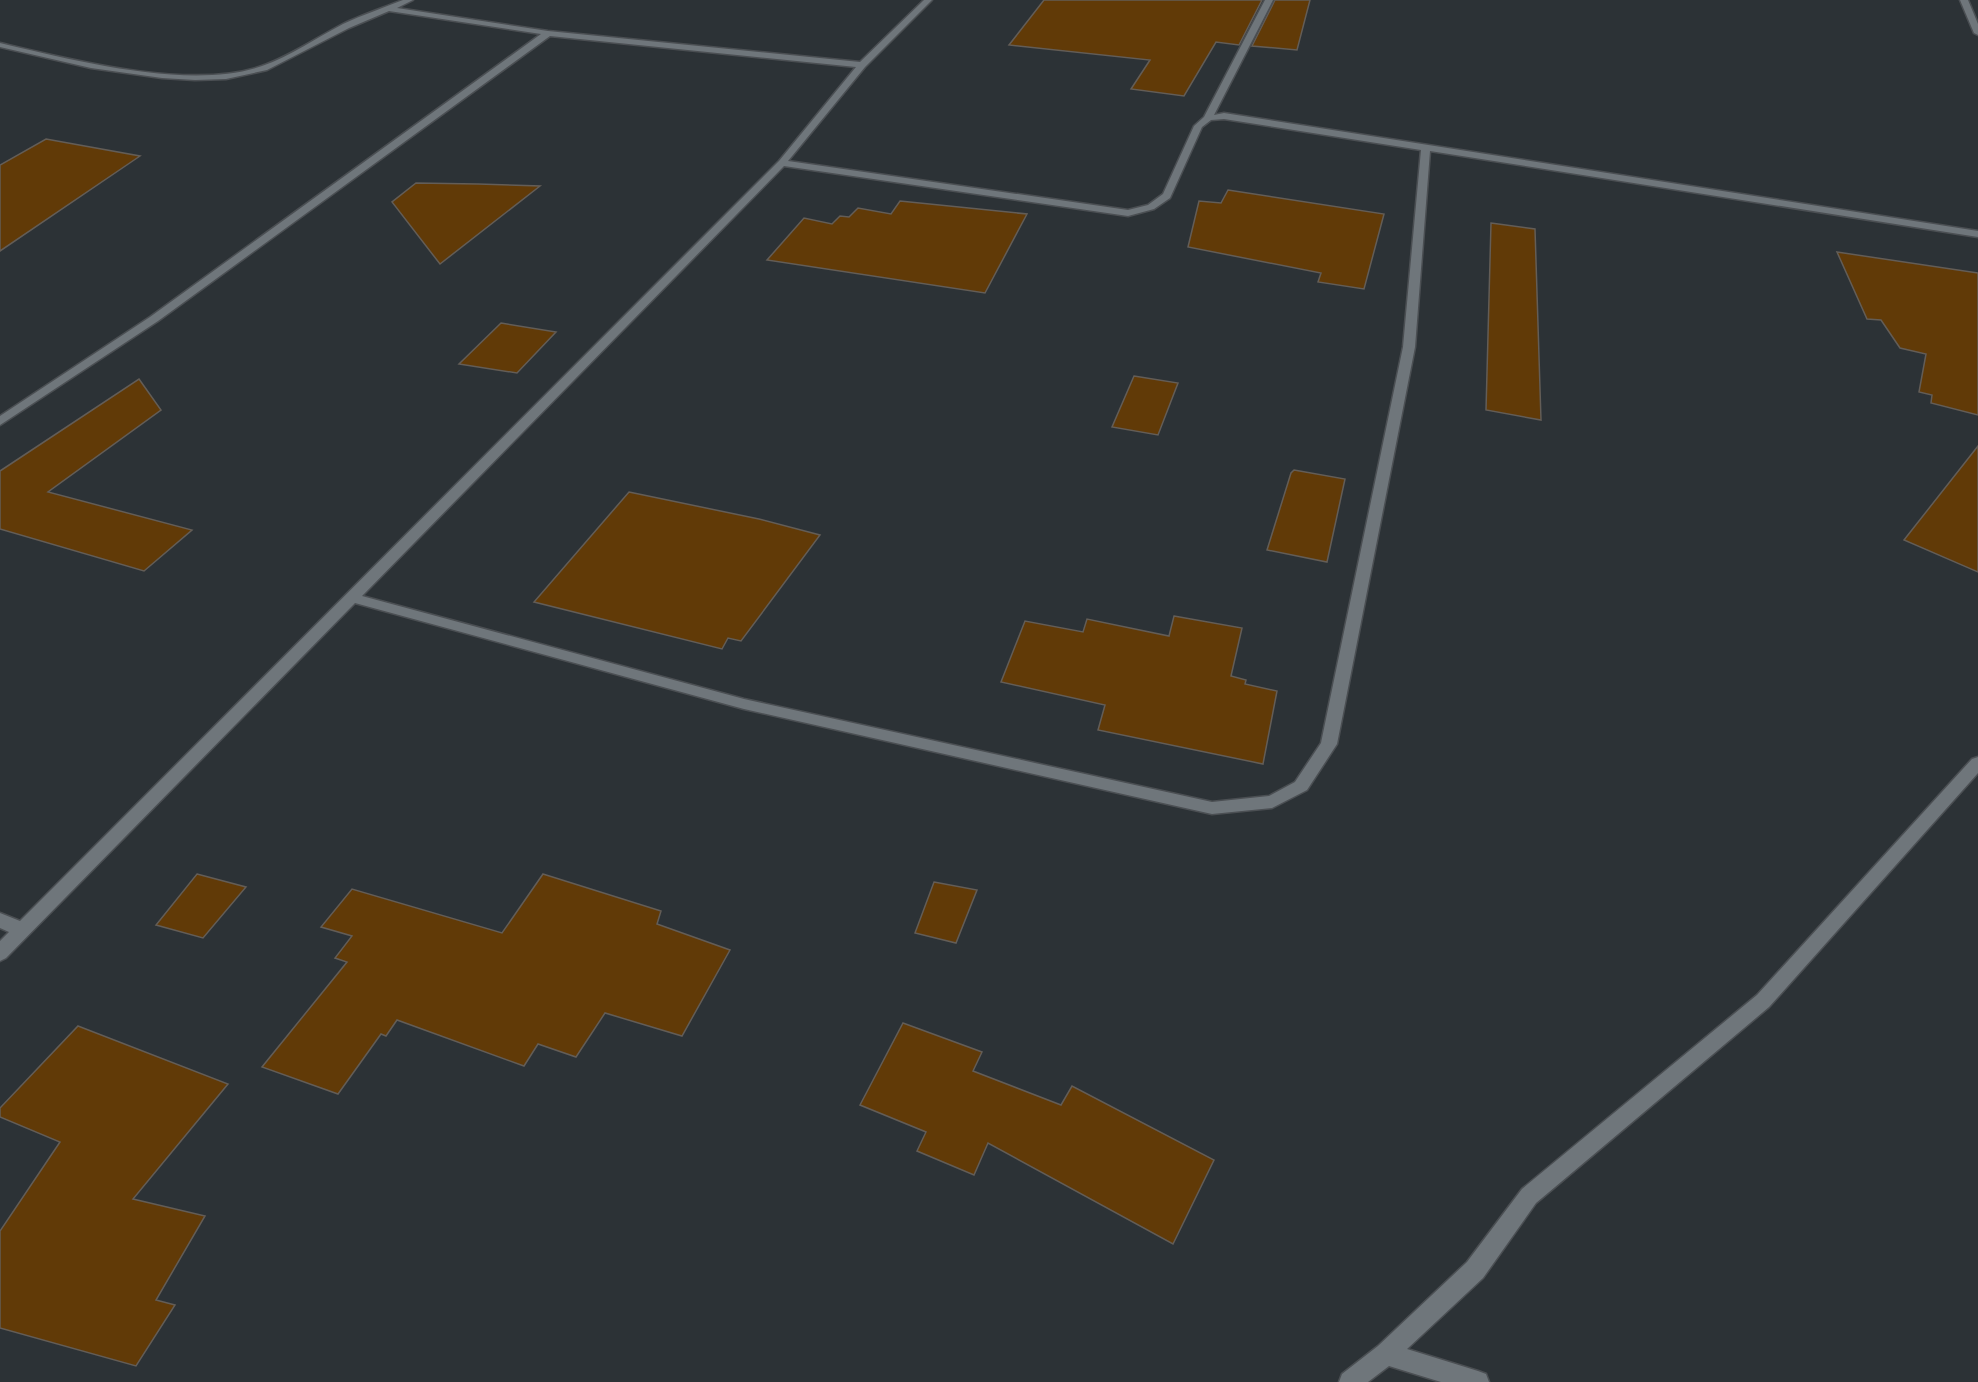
<svg xmlns="http://www.w3.org/2000/svg" width="1978" height="1382" font-family="Arial,sans-serif">
	<style>
		.building { fill: #613a07; stroke: #635d57; stroke-width: 1.5 }
		.lines { fill: none; stroke-linecap: round; stroke-linejoin: round }
		.minor-casing { stroke: #4b4f53; stroke-width: 3 }
		.minor { fill: #6f767b; fill-rule: evenodd }
	</style>
	<rect width="100%" height="100%" fill="#2c3236"/>
	<g class="building">
		<polygon points="1044,0 1262,0 1239,45 1216,42 1184,96 1131,89 1150,60 1009,45"/>
		<polygon points="1275,0 1310,0 1297,50 1252,46"/>
		<polygon points="46,139 140,156 0,251 0,165"/>
		<polygon points="416,183 478,184 540,186 440,264 392,202"/>
		<polygon points="1228,190 1384,214 1364,289 1318,282 1321,273 1188,247 1199,201 1221,203"/>
		<polygon points="900,201 1027,214 985,293 767,260 804,218 832,224 840,216 849,217 858,208 891,214"/>
		<polygon points="1491,223 1535,229 1541,420 1486,410"/>
		<polygon points="1837,252 1978,273 1978,415 1931,403 1932,395 1919,392 1926,354 1900,348 1881,320 1867,319"/>
		<polygon points="501,323 556,332 517,373 459,364"/>
		<polygon points="1134,376 1178,383 1158,435 1112,427"/>
		<polygon points="139,379 161,410 48,492 192,530 144,571 0,529 0,471"/>
		<polygon points="1978,446 1978,572 1904,540"/>
		<polygon points="1294,470 1345,479 1327,562 1267,550 1291,473"/>
		<polygon points="629,492 759,519 820,535 741,641 728,638 722,649 534,602"/>
		<polygon points="1174,616 1242,628 1231,676 1246,680 1245,684 1277,691 1263,764 1098,730 1105,705 1001,682 1025,621 1083,632 1087,619 1169,636"/>
		<polygon points="197,874 246,887 203,938 156,925"/>
		<polygon points="543,874 661,911 657,924 730,950 682,1036 605,1013 576,1057 538,1044 524,1066 397,1020 386,1036 381,1034 338,1094 262,1067 347,962 335,958 352,936 321,927 352,889 502,933"/>
		<polygon points="934,882 977,890 956,943 915,933"/>
		<polygon points="903,1023 982,1052 973,1071 1061,1105 1072,1086 1214,1160 1173,1244 988,1143 974,1175 917,1151 926,1132 860,1105"/>
		<polygon points="78,1026 228,1084 133,1199 205,1216 156,1300 175,1305 136,1366 0,1328 0,1231 60,1142 0,1117 0,1108"/>
	</g>
	<g class="lines">
		<g class="minor-casing">
			<g id="minor">
				<path d="M403,0H413L397,8L548,31L860,62L924,0H932L865,67L788,161L1128,210L1148,205L1163,194L1194,126L1204,117L1265,0H1273L1214,115L1224,113L1978,231V237L1430,151L1415,347L1337,744L1307,790L1272,808L1212,814L744,709L355,603L6,958L0,961V941L9,932L0,928V913L20,921L779,161L856,67L550,36L158,321L0,425V416L150,317L541,34L389,11L349,28L267,70L226,79L195,80L162,78L91,68L0,47V43C72,60 191,91 262,66C291,56 316,38 343,24C362,15 383,8 403,0ZM1224,119L1421,150L1403,347L1321,743L1295,782L1269,796L1212,802L744,699L362,596L784,166L1128,216L1154,209L1170,198L1202,127L1211,120Z"/>
				<polygon points="1960,0 1968,0 1978,24 1978,35 1974,33"/>
				<polygon points="1978,757 1978,773 1769,1007 1536,1203 1483,1278 1407,1349 1478,1371 1486,1374 1489,1382 1441,1382 1389,1366 1368,1382 1339,1382 1342,1374 1378,1346 1467,1262 1522,1189 1757,995 1972,759"/>
			</g>
		</g>
		<use href="#minor" class="minor"/>
	</g>
</svg>
